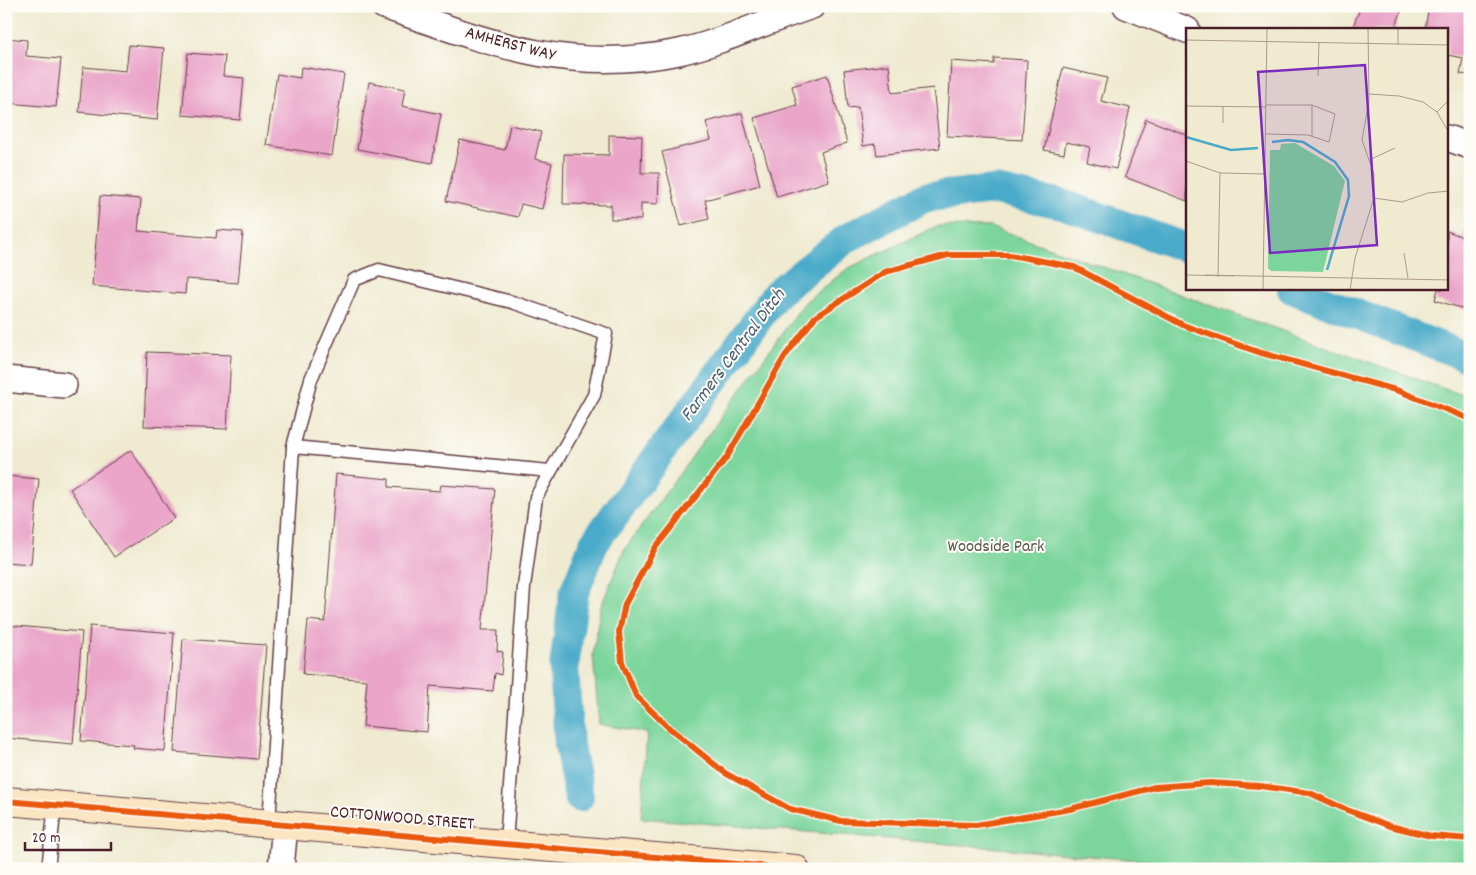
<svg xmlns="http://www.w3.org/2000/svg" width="1476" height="875" font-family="Dekko,sans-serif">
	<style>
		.green { fill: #7cd59b; stroke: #637a63 }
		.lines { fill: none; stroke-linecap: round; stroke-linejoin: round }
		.canal { stroke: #4aaac9; stroke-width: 30 }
		.building { fill: #eaa5c9 }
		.lane-casing { stroke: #633d44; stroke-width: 15 }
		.street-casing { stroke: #633d44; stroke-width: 28 }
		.secondary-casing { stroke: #633d44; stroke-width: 30 }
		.lane { stroke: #fff; stroke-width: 12 }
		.street { stroke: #fff; stroke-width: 25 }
		.secondary { stroke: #fbe6c4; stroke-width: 28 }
		.cycleway-casing { stroke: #fdfcf7; stroke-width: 9 }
		.cycleway { stroke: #e8590c; stroke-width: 6 }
		.labels { text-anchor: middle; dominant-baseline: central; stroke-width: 4; stroke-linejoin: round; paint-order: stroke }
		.street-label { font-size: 18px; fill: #4a1f2b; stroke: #fdfcf7 }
		.park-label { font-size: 18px; fill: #59564d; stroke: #fdfcf7 }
		.water-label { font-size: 19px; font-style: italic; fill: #4a5e72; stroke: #fdfcf7 }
		.inset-river { fill: none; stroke: #4aaac9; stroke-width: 2.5 }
		.inset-road { fill: none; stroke: #ad998e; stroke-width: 1 }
		.view { fill: #7b2cbf; fill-opacity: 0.15; stroke: #7b2cbf; stroke-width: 2.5 }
		.inset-edge { fill: none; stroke: #4a1f2b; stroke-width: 2.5 }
	</style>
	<rect width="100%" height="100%" fill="#fdfcf7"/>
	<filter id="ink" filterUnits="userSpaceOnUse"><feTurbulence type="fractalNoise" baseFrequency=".02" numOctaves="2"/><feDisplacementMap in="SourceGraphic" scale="10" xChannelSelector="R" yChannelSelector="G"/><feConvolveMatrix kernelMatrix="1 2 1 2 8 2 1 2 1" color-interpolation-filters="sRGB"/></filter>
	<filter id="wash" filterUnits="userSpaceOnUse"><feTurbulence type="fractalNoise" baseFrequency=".0096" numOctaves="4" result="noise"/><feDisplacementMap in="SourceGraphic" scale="20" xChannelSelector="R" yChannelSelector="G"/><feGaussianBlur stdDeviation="1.12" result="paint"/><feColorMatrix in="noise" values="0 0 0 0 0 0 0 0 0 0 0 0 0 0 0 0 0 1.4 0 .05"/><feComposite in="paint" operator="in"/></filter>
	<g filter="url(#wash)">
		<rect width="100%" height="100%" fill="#efead0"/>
		<polygon class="green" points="937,226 991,227 1470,398 1470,869 1246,869 641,818 647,733 599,724 593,655 600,609 624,550 805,302 847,269"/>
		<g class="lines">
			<g class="canal">
				<polyline points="1292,289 1470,358"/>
				<polyline points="579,797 569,745 564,667 574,593 594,543 777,293 847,238 926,197 995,190 1062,204 1187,248"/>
			</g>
		</g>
		<g id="blocks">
			<g class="building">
				<polygon points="1361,6 1403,6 1395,29 1352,29"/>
				<polygon points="1429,6 1470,7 1470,75 1460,74 1463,58 1447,55 1447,29 1425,29"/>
				<polygon points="6,38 27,40 26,56 61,59 56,107 6,103"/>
				<polygon points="129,45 164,48 157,120 79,112 83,67 126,71"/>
				<polygon points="188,53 225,56 223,76 244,78 240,120 182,115"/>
				<polygon points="994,58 1027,60 1022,140 947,136 951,61 994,64"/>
				<polygon points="889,65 892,93 933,88 940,148 877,155 875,144 863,146 858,107 848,108 844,70"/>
				<polygon points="301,67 344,74 332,156 266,145 277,74 300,78"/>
				<polygon points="1063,68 1107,78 1101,101 1130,108 1116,169 1087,162 1090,147 1066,142 1064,154 1044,150"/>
				<polygon points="827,75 847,143 821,152 829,181 777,197 754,118 797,105 792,86"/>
				<polygon points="369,82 405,89 402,106 441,114 432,163 357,149"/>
				<polygon points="742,113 760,185 705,200 709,219 681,226 662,152 711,140 706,122"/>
				<polygon points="1146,119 1187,135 1187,201 1125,177"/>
				<polygon points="510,125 541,132 535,159 552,163 542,209 521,204 518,217 446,201 460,140 505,150"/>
				<polygon points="609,135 642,136 641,173 659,173 658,204 641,203 641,220 611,219 611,205 563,204 564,154 609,155"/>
				<polygon points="100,196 141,199 138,231 216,238 217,230 243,232 238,283 186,279 185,294 92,286"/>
				<polygon points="1466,226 1470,227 1470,311 1435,300 1438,289 1447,289 1447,231 1463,237"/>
				<polygon points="147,352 231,355 227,429 144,426"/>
				<polygon points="131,450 174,518 114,557 70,489"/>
				<polygon points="336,474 389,479 389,487 440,491 441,485 495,489 482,630 498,630 497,651 503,652 501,675 495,673 493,691 430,686 427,732 363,726 367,680 303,674 308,620 325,622"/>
				<polygon points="6,476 39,479 31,564 6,562"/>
				<polygon points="6,625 82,632 73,744 6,738"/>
				<polygon points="90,626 174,633 165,751 133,748 134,745 81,741"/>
				<polygon points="183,639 266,645 257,759 174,752"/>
			</g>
		</g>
	</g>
	<g filter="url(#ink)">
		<use href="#blocks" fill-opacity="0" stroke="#633d44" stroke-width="1"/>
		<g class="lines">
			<g class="lane-casing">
				<g id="lane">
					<polyline points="293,447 550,471"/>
					<polyline points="269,823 293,447 311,379 354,280 379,270 512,302 606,334 594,395 536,497 524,587 506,843"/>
					<polyline points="48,869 55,805"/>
				</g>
			</g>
			<g class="street-casing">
				<g id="street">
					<path d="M384,6C488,42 566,75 679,52C724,42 768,20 812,6"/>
					<polyline points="1126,6 1187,30"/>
					<polyline points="1447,138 1470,146"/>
					<polyline points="6,379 64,385"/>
					<polyline points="281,869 285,824"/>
				</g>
			</g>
			<g class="secondary-casing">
				<polyline id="secondary" points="6,801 795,869"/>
			</g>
			<use href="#lane" class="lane"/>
			<use href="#street" class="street"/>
			<use href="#secondary" class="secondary"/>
			<g class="cycleway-casing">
				<g id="cycleway">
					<polyline points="1470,419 1399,391 1258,352 1183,325 1074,267 1010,255 948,255 885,272 815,317 785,356 727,457 655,548 625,604 619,632 622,662 636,696 667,726 725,773 790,809 841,821 976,825 1070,809 1155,787 1210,783 1260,786 1310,793 1347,810 1390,826 1431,836 1470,839"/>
					<polyline points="6,801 795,869"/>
				</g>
			</g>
			<use href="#cycleway" class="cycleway"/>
		</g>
	</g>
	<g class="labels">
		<g class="street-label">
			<text transform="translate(510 45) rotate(15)">AMHERST WAY</text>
			<text transform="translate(402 819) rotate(5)">COTTONWOOD STREET</text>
		</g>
		<g class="park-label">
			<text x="996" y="547">Woodside Park</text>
		</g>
		<g class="water-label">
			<text transform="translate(734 356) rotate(-53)">Farmers Central Ditch</text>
		</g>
	</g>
	<g transform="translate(1186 28)">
		<rect width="262" height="262" fill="#efead0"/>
		<path d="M109,115L148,138L159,153L137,244L85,243L82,240L84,122H94L95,116Z" fill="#7cd59b"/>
		<path class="inset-river" d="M0,109L45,122L72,120M86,114L102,112L117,114L149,134L162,152L163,168L141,242"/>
		<path class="inset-road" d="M0,12L263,17M212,17V0M132,48L133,14M183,66L213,68L237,74L251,84L263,105M0,78L80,79M251,84L263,72M37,95V78M80,106L122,107L143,114L149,86L126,77H80M126,108V77M183,132L209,120M0,133L34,145L79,146M188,170L216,174L242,165L263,163M218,225L222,250M0,247L48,248M19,247L263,252M32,249L34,145M77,262L81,0M164,262L169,230L188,170V146L176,112L183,73L182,0"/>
		<path class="view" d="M179,37L191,217L84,225L72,44Z"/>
		<rect width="262" height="262" class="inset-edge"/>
	</g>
	<rect width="1476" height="875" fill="none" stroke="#fdfcf7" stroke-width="25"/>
	<path d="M25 842v8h86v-8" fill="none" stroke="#4a1f2b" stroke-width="2.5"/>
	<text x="32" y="842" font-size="15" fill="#4a1f2b" stroke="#fdfcf7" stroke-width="4" paint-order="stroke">20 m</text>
</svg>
